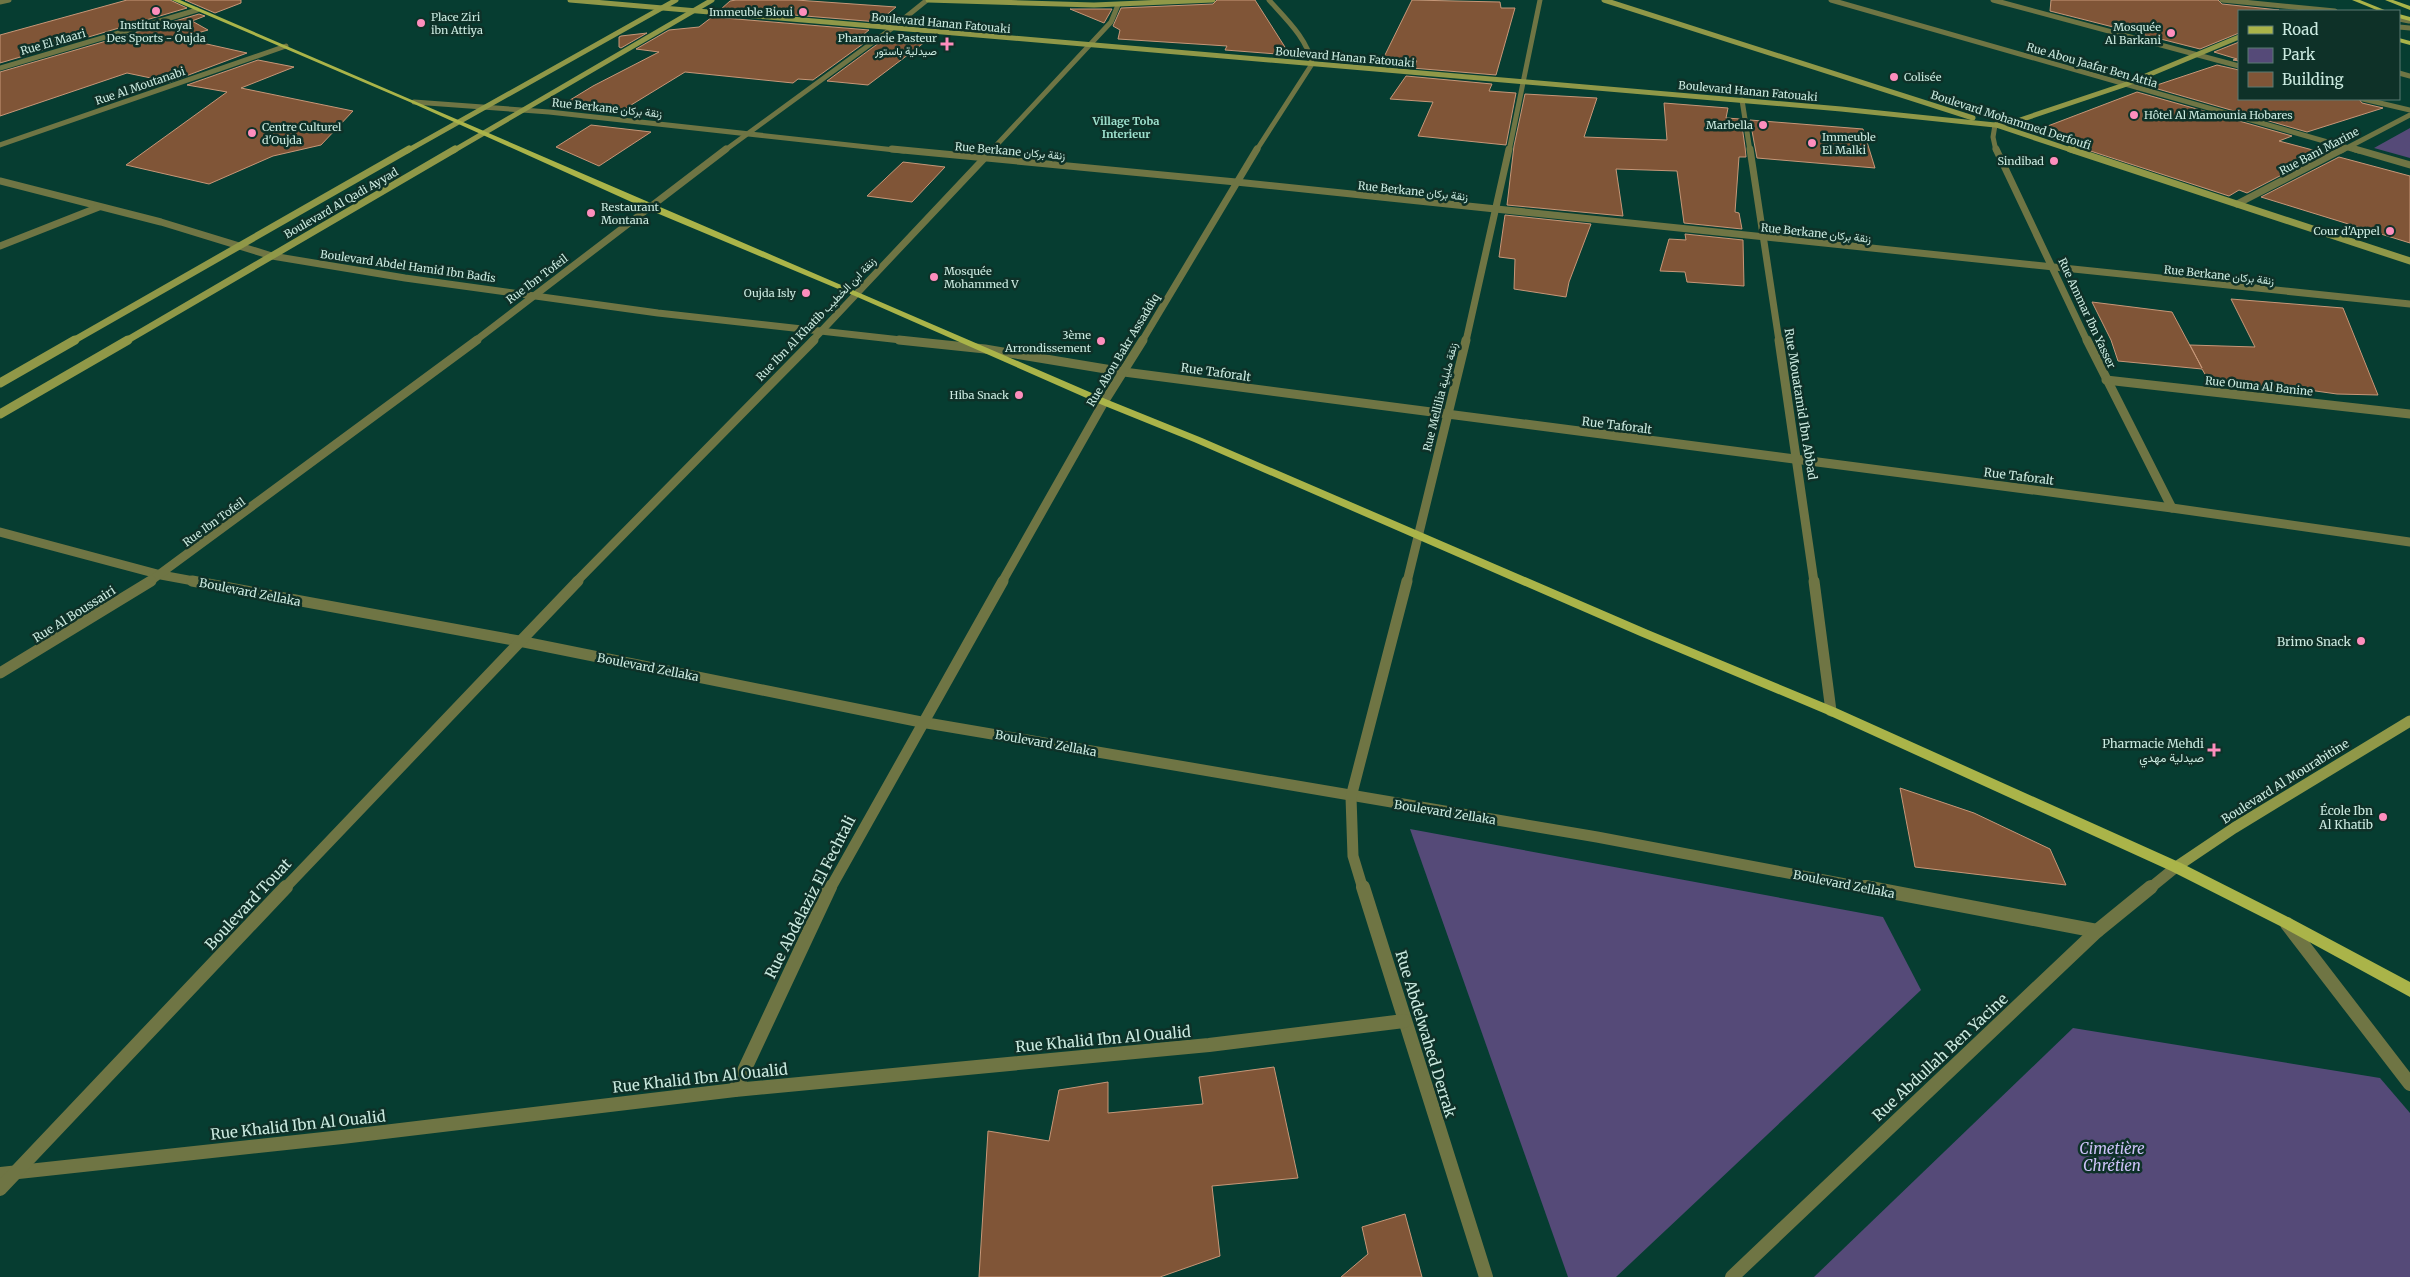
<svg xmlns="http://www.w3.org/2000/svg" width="2410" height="1277" font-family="Merriweather,Vazirmatn,serif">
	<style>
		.green { fill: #554a78 }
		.building { fill: #805537; stroke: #c79778 }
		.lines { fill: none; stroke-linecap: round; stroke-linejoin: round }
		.street-far4 { stroke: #6f7544; stroke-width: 5 }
		.street-far3 { stroke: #6f7544; stroke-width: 7 }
		.street-far2 { stroke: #6f7544; stroke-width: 9 }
		.street-far1 { stroke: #6f7544; stroke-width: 11 }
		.street { stroke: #6f7544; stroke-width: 14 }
		.secondary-far3 { stroke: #909848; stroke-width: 5 }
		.secondary-far2 { stroke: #909848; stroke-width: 7 }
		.secondary-far1 { stroke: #909848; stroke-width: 9 }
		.secondary { stroke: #909848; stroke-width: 11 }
		.primary { fill: #aab449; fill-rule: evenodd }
		.poi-dot { fill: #fe8ebd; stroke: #0e3128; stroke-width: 2 }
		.labels { text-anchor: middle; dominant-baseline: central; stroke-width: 5; stroke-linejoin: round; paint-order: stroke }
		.far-poi-label { font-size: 11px; fill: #cbeae0; stroke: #0e3128; text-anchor: end }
		.far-street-label { font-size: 11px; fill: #cbeae0; stroke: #0e3128 }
		.far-neighbourhood-label { font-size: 11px; font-weight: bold; fill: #9ee0cd; stroke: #0e3128 }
		.street-label { font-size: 12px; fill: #cbeae0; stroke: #0e3128 }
		.poi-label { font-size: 12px; fill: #cbeae0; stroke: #0e3128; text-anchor: end }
		.near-street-label { font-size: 15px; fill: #cbeae0; stroke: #0e3128 }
		.near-park-label { font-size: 15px; font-style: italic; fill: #cdc2f8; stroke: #0e3128 }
	</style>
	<rect width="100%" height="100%" fill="#063d31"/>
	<g class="green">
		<polygon points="2410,128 2410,158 2374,148"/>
		<polygon points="1410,829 1883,917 1921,990 1616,1277 1568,1277"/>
		<polygon points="2073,1028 2380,1078 2410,1113 2410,1277 1814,1277"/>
	</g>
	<g class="building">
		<polygon points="127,0 170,0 187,8 0,63 0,35"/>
		<polygon points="185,0 241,0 241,3 215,13"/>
		<polygon points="736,0 796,0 896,7 878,22 721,9 730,1"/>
		<polygon points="1217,0 1255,0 1290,55 1225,50 1227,46 1118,39 1120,30 1113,26 1121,8 1213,4"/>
		<polygon points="1412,0 1500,2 1501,8 1515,8 1496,75 1412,68 1417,61 1383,59"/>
		<polygon points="2051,0 2218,0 2222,4 2279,10 2239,11 2239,33 2200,49 2050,11"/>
		<polygon points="1070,9 1112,9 1104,23"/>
		<polygon points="199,14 205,16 192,21 208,30 180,38 247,53 170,82 127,73 0,116 0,72"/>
		<polygon points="712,17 869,30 864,34 874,36 813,80 798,79 793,83 685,72 618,113 557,108 593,86 659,52 636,49 669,30 699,27"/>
		<polygon points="647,33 621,48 619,47 619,37 621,36"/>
		<polygon points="887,37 925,42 868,85 827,81"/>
		<polygon points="2239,42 2239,61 2233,60 2237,59 2214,52"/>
		<polygon points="258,60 294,67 241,88 353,111 321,145 273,156 209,184 126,165 227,92 187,85"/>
		<polygon points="2217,65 2239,70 2239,99 2359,99 2362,103 2383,108 2307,132 2151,87"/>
		<polygon points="1406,76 1492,84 1489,91 1516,93 1506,145 1418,136 1433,102 1390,99"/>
		<polygon points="2137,92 2292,136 2279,141 2324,153 2247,193 2239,190 2229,196 2032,132"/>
		<polygon points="1525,94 1597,98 1584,137 1667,140 1664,103 1728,108 1726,118 1741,119 1745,147 1746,157 1739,157 1735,212 1739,213 1742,229 1684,223 1677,171 1616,169 1623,216 1507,205 1514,146"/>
		<polygon points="1750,120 1863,129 1875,168 1757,158"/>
		<polygon points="591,125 651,132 599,166 556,147"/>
		<polygon points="2339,157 2410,176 2410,243 2261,197"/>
		<polygon points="903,162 945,167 912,202 867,196"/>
		<polygon points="1505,215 1591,224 1569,282 1566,297 1514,289 1515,259 1499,257"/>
		<polygon points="1685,234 1743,240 1744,286 1687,282 1685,272 1660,271 1669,239 1686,240"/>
		<polygon points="2231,299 2343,308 2378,395 2337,394 2280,386 2282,392 2209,381 2202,369 2118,361 2111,340 2092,302 2172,312 2202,368 2190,345 2255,347"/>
		<polygon points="1900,788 1974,813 2050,849 2066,885 1915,867"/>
		<polygon points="1274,1067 1298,1178 1212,1186 1220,1256 1160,1277 979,1277 988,1131 1049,1141 1059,1090 1108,1082 1108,1113 1203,1104 1199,1077"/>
		<polygon points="1405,1214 1422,1277 1341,1277 1368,1254 1362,1227"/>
	</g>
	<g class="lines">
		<g class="street-far4">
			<polyline points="1831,0 2359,151"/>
			<polyline points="1993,0 2239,66"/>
			<polyline points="2222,0 2335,11"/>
			<polyline points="0,2 9,0"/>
			<polyline points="2399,19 2409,21"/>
			<polyline points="2399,27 2410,28"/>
			<polyline points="0,68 197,10"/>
			<polyline points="2399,73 2410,76"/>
			<polyline points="2363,99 2410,110"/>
			<polyline points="1742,100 1750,151"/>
			<polyline points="414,102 549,112 904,151"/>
			<polyline points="1995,125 1993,137 1996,151"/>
			<polyline points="0,145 286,46"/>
			<polyline points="724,151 891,29 927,0"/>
			<polyline points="991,151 1111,22 1118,5"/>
			<path d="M1256,151L1312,64C1308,39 1285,18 1269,0"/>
			<polyline points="1509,151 1540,0"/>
			<polyline points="2341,151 2410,115"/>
		</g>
		<g class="street-far3">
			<polyline points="892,149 1236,182 2410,304"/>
			<polyline points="1750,149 1779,341"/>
			<polyline points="1996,149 2087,341"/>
			<polyline points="2355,149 2410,165"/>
			<polyline points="0,181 161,222 272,256 405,278 658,313 910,341"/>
			<polyline points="2237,204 2343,149"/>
			<polyline points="0,246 99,207"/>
			<polyline points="475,341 726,149"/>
			<polyline points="812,341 993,149"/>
			<polyline points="1142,341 1257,149"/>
			<polyline points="1466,341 1509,149"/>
		</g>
		<g class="street-far2">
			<polyline points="899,340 985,349 1124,372 2172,508 2410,542"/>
			<polyline points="1779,340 1814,582"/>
			<polyline points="2087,340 2172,508"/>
			<polyline points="2106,380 2410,414"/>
			<polyline points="0,532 161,575 199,582"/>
			<polyline points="149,582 477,340"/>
			<polyline points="576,582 814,340"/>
			<polyline points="1002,582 1104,402 1143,340"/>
			<polyline points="1407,582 1466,340"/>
		</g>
		<g class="street-far1">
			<polyline points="192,581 519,641 921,722 1597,837 1872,889"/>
			<polyline points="1814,581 1831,711"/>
			<polyline points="0,673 151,581"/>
			<polyline points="284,889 578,581"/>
			<polyline points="830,889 1003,581"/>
			<polyline points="1363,889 1353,856 1351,797 1407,581"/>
			<polyline points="2149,889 2176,867"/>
		</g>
		<g class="street">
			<polyline points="1363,887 1486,1277"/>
			<polyline points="1865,887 2097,931"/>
			<polyline points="2287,924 2410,1084"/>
			<polyline points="735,1090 830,887"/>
			<polyline points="0,1174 342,1137 735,1090 1209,1045 1404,1021"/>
			<polyline points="0,1189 286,887"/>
			<polyline points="1732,1277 2097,931 2151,887"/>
		</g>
		<g class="secondary-far3">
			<polyline points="570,0 1841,109 1995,125 2017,121 2124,85 2239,37"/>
			<polyline points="928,0 1094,5 1213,0"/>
			<polyline points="1604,0 1973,118"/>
			<polyline points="1996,125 2074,151"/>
			<polyline points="407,151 676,0"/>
			<polyline points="453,151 712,0"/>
		</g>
		<g class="secondary-far2">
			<polyline points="2070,149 2410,261"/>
			<polyline points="73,341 409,149"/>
			<polyline points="126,341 455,149"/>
		</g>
		<g class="secondary-far1">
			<polyline points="0,383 75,340"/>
			<polyline points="0,414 128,340"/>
		</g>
		<polyline class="secondary" points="2176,867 2234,828 2410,721"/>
		<g class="primary">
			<polygon points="172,0 180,0 1108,400 1202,438 1648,630 1836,708 2181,863 2292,919 2410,982 2410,997 2282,927 2171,871 1826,714 1640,636 1194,442 1100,404 855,296 647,209 412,103"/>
			<polygon points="2352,0 2360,0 2387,11 2379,11"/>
			<polygon points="2385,0 2393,0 2410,6 2410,10"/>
			<polygon points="2399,14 2410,17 2410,21 2399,18"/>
			<polygon points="2399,38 2410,41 2410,45 2399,42"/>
		</g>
	</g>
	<g class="poi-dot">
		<circle cx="156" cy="11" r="5"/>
		<circle cx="803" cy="12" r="5"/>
		<circle cx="421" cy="23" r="5"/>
		<circle cx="2171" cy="33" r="5"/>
		<path d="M944.5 36.5h5v5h5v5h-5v5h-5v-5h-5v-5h5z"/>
		<circle cx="1894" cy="77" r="5"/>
		<circle cx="2134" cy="115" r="5"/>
		<circle cx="1763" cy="125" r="5"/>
		<circle cx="252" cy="133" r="5"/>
		<circle cx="1812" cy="143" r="5"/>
		<circle cx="2054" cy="161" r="5"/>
		<circle cx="591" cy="213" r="5"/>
		<circle cx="2390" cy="231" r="5"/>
		<circle cx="934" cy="277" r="5"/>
		<circle cx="806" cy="293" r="5"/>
		<circle cx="1101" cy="341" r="5"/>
		<circle cx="1019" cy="395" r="5"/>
		<circle cx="2361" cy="641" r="5"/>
		<path d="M2211.5 742.5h5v5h5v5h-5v5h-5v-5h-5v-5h5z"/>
		<circle cx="2383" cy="817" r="5"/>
	</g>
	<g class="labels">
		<g class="far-poi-label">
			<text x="793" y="12">Immeuble Bioui</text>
			<text x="431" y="17" text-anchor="start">Place Ziri<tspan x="431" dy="13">ibn Attiya</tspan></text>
			<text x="156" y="25" text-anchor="middle">Institut Royal<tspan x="156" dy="13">Des Sports - Oujda</tspan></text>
			<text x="2161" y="27">Mosquée<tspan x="2161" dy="13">Al Barkani</tspan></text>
			<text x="937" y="38">Pharmacie Pasteur<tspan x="937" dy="13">صيدلية باستور</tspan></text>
			<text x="1904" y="77" text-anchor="start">Colisée</text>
			<text x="2144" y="115" text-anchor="start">Hôtel Al Mamounia Hobares</text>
			<text x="1753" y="125">Marbella</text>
			<text x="262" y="127" text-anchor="start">Centre Culturel<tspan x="262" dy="13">d'Oujda</tspan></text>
			<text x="1822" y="137" text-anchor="start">Immeuble<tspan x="1822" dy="13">El Malki</tspan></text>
			<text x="2044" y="161">Sindibad</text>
			<text x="601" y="207" text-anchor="start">Restaurant<tspan x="601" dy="13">Montana</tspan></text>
			<text x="2380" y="231">Cour d'Appel</text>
			<text x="944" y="271" text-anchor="start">Mosquée<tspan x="944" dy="13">Mohammed V</tspan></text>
			<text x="796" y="293">Oujda Isly</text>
			<text x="1091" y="335">3ème<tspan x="1091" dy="13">Arrondissement</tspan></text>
			<text x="1009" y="395">Hiba Snack</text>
		</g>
		<g class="far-street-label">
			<text transform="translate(941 23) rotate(5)">Boulevard Hanan Fatouaki</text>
			<text transform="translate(53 42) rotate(-16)">Rue El Maari</text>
			<text transform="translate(1345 57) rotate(5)">Boulevard Hanan Fatouaki</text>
			<text transform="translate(2092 65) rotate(16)">Rue Abou Jaafar Ben Attia</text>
			<text transform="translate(140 86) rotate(-19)">Rue Al Moutanabi</text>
			<text transform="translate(1748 91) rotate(5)">Boulevard Hanan Fatouaki</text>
			<text transform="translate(607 108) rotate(6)">Rue Berkane زنقة بركان</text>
			<text transform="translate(2011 120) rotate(18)">Boulevard Mohammed Derfoufi</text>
			<text transform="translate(1010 151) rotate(5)">Rue Berkane زنقة بركان</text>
			<text transform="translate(2319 151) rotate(-28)">Rue Bani Marine</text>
			<text transform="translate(1413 191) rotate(6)">Rue Berkane زنقة بركان</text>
			<text transform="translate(341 203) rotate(-30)">Boulevard Al Qadi Ayyad</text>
			<text transform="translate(1816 233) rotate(6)">Rue Berkane زنقة بركان</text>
			<text transform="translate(408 266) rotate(8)">Boulevard Abdel Hamid Ibn Badis</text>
			<text transform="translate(2219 275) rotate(6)">Rue Berkane زنقة بركان</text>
			<text transform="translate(537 279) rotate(-37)">Rue Ibn Tofeil</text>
			<text transform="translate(2087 313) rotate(65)">Rue Ammar Ibn Yasser</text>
			<text transform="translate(816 319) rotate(-46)">Rue Ibn Al Khatib زنقة ابن الخطيب</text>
			<text transform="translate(1123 350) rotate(-59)">Rue Abou Bakr Assaddiq</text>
			<text transform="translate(2259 386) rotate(6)">Rue Ouma Al Banine</text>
			<text transform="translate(1440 397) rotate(-76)">Rue Mellilia زنقة مليلية</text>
			<text transform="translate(214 522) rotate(-36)">Rue Ibn Tofeil</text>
		</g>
		<g class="far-neighbourhood-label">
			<text x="1126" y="121">Village Toba<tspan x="1126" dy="13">Interieur</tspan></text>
		</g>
		<g class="street-label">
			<text transform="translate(1216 372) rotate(8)">Rue Taforalt</text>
			<text transform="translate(1801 404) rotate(81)">Rue Mouatamid Ibn Abbad</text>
			<text transform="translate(1617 425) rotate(7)">Rue Taforalt</text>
			<text transform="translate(2019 476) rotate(7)">Rue Taforalt</text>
			<text transform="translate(250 592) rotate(11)">Boulevard Zellaka</text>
			<text transform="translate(74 614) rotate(-32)">Rue Al Boussairi</text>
			<text transform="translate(648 667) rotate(11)">Boulevard Zellaka</text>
			<text transform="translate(1046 743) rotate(10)">Boulevard Zellaka</text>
			<text transform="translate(2285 781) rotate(-32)">Boulevard Al Mourabitine</text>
			<text transform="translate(1445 812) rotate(9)">Boulevard Zellaka</text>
			<text transform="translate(1844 884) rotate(11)">Boulevard Zellaka</text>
		</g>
		<g class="poi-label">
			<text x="2351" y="641">Brimo Snack</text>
			<text x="2204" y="743">Pharmacie Mehdi<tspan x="2204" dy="14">صيدلية مهدي</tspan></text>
			<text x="2373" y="810">École Ibn<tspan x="2373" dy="14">Al Khatib</tspan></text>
		</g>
		<g class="near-street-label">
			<text transform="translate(810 897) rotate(-63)">Rue Abdelaziz El Fechtali</text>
			<text transform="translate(248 904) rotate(-47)">Boulevard Touat</text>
			<text transform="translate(1426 1034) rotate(73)">Rue Abdelwahed Derrak</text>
			<text transform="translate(1103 1039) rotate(-5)">Rue Khalid Ibn Al Oualid</text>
			<text transform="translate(1940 1057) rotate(-43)">Rue Abdullah Ben Yacine</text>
			<text transform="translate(700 1078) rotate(-6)">Rue Khalid Ibn Al Oualid</text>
			<text transform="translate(298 1125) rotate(-6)">Rue Khalid Ibn Al Oualid</text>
		</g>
		<g class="near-park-label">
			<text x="2112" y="1148">Cimetière<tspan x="2112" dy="17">Chrétien</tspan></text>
		</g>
	</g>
	<rect x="2238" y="10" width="162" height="90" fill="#0e3128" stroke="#5a7b72"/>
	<rect x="2248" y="26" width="25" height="8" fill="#aab449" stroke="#5a7b72"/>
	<text x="2282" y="35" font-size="15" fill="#cbeae0">Road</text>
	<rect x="2248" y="48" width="25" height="15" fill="#554a78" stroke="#5a7b72"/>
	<text x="2282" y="60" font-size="15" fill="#cbeae0">Park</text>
	<rect x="2248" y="72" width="25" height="15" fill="#805537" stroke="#5a7b72"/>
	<text x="2282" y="85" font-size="15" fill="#cbeae0">Building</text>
</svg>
